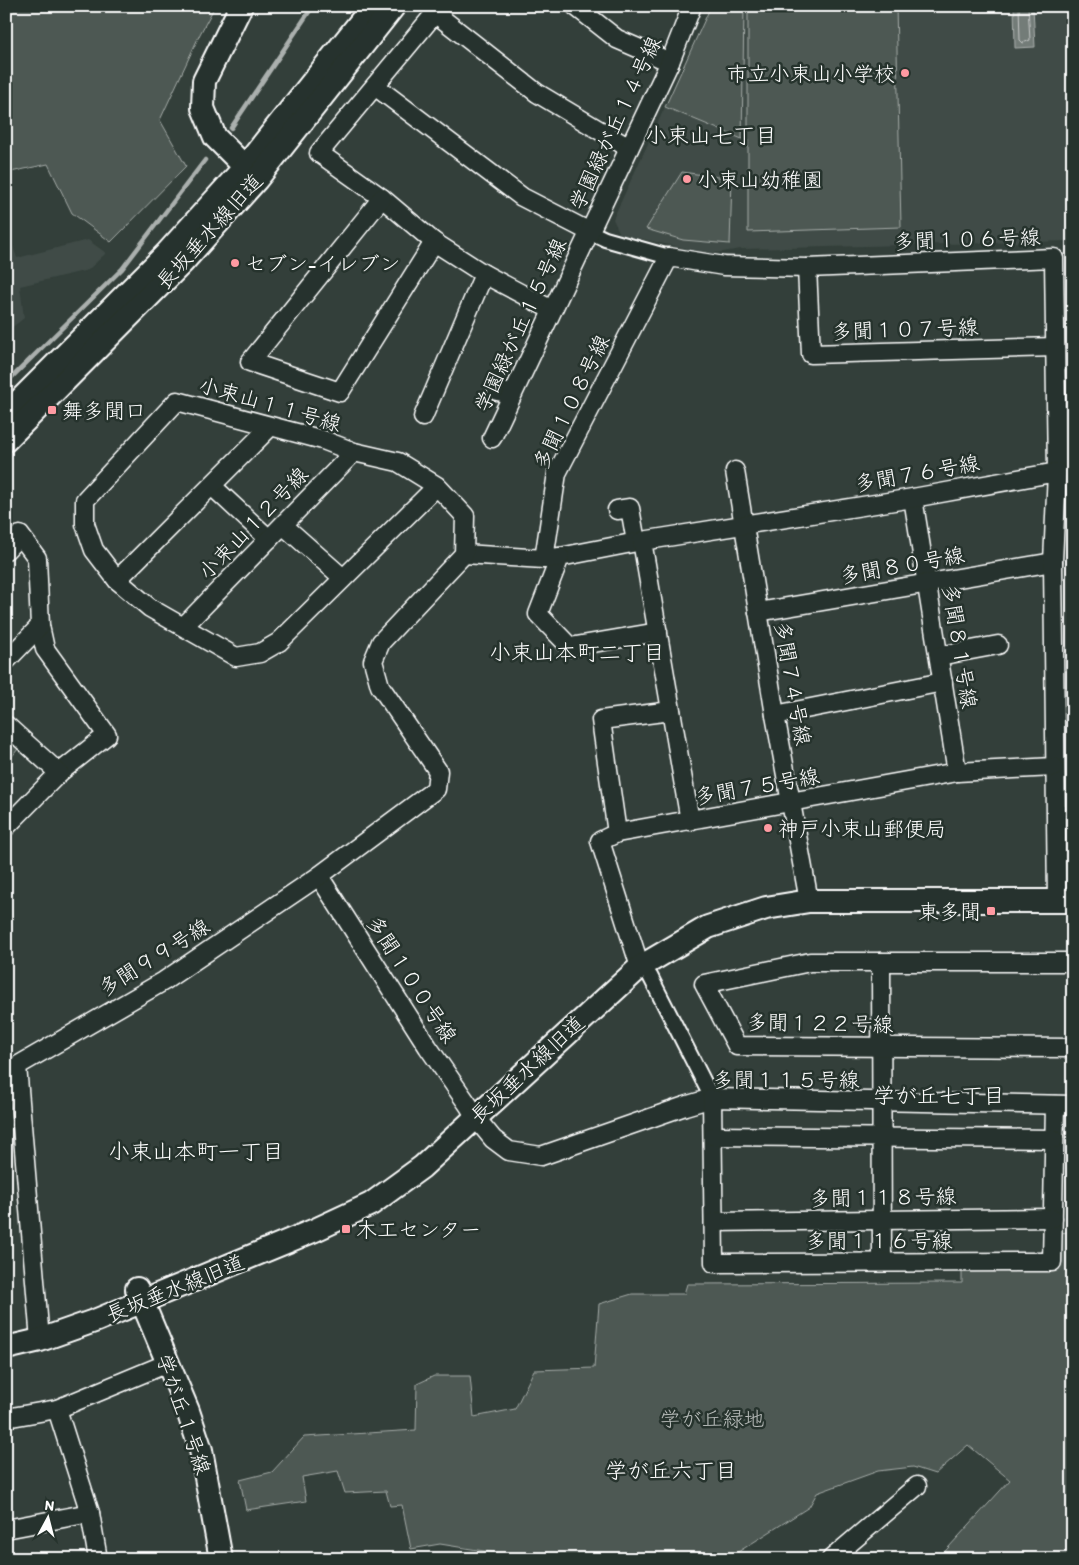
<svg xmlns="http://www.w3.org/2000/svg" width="1079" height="1565" font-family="Itim,'Klee One',sans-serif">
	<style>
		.built { fill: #404c47 }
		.green { fill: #4d5853; stroke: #a6aca9 }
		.water { fill: #737b78; stroke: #abb0ae }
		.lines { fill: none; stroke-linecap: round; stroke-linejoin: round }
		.shore { stroke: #c7cac9; stroke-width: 1 }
		.stream { stroke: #abb0ae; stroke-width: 4.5 }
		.pedestrian-casing { stroke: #fff; stroke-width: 18 }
		.minor-casing { stroke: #fff; stroke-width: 21 }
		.tertiary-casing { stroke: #fff; stroke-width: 26 }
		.pedestrian { stroke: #26332d; stroke-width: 14 }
		.minor { stroke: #26332d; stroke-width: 18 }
		.tertiary { stroke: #26332d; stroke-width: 22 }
		.poi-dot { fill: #ff9aa2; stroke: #26332d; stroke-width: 2 }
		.labels { text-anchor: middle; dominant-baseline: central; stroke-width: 5; stroke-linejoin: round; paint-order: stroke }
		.poi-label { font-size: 21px; fill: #fff; stroke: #26332d; text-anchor: start }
		.street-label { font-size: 21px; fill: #fff; stroke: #26332d }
		.park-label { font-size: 21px; fill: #b8bcba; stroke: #26332d }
		.neighbourhood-label { font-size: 22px; fill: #fff; stroke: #26332d }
	</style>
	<rect width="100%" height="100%" fill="#333f3a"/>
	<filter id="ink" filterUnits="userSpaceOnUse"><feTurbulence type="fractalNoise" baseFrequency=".02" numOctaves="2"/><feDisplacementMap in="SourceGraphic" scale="10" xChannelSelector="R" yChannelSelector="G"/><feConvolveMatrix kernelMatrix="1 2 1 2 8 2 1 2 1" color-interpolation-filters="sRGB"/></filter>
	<g filter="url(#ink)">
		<g class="built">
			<polygon points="744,6 1067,6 1068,241 741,249 709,254 620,234 613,219 665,107 742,139"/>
			<polygon points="88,240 106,253 88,270 20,286 24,318 6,332 6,245 12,243 17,258"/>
		</g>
		<g class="green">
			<polygon points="6,6 215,6 200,34 160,120 186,166 111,242 72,213 48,164 6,173"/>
			<polygon points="711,6 744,6 742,139 665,107"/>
			<polygon points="748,6 896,6 901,227 748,232"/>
			<polygon points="682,172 732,179 730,244 683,240 646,229"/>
			<polygon points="6,738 18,749 6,764"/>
			<polygon points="1073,1231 1073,1559 938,1559 1010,1480 968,1445 935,1474 913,1467 878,1471 817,1493 809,1507 727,1559 534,1559 440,1544 411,1549 402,1505 390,1506 386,1491 345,1493 338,1471 302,1477 306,1501 246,1510 240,1480 272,1472 304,1437 416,1430 417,1384 434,1376 470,1376 474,1417 515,1409 534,1370 594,1368 599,1304 632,1294 684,1294 687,1284 962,1283 962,1270 1059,1268 1061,1233"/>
		</g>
		<polygon class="water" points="1014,6 1033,6 1035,47 1015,48"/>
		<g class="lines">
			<polyline class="shore" points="1019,6 1020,40 1023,43 1030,40 1028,6"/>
			<g class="stream">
				<polyline points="231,128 313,6"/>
				<polyline points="6,383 122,269 205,160"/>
			</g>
			<g class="pedestrian-casing">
				<g id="pedestrian">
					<polyline points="590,232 605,239 669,257"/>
					<polyline points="650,976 712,1098"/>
				</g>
			</g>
			<g class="minor-casing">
				<g id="minor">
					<polyline points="441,6 319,153 382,198 434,242 484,274 552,310"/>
					<polyline points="575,6 617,39 670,62"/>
					<polyline points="436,14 537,93 629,148"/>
					<polyline points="375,86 522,197 590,232"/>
					<polyline points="382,198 250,362 340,392 434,242"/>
					<polyline points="807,268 811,354 1055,347"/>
					<polyline points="497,391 512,394"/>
					<polyline points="423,417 484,274"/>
					<polyline points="492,438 670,62 692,6"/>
					<polyline points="735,471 775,715 809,901"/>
					<polyline points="212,486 269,539"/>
					<polyline points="913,498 957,772"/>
					<polyline points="617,510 630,508 636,542"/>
					<polyline points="283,525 343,578"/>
					<polyline points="642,541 560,557 538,614 570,647 658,632"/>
					<polyline points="6,550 20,535 37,558 40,626 45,649 107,735 59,773"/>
					<polyline points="464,554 544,559"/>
					<polyline points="560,557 544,559 557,473 669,257 724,266 807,268 1054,258 1057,472"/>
					<polyline points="117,580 270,427"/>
					<polyline points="758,612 1053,562"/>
					<polyline points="184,626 354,452"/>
					<polyline points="939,656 998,645"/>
					<polyline points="6,661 40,626"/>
					<polyline points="775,715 943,682"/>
					<polyline points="6,725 59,773 6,827"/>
					<polyline points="690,821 642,541 913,498 1057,472 1053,562 1057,901"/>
					<polyline points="617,833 601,720 671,711"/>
					<polyline points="319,876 428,1047 469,1106 475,1117 493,1139 509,1151 541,1156 685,1106 712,1098 1073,1105"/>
					<polyline points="881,962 882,1262"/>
					<polyline points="1073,962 810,962 704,984 737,1046 1073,1048"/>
					<polyline points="640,967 600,841 617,833 957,772 1054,767"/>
					<polyline points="712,1098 714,1263 1052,1262 1055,1105"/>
					<polyline points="713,1136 1054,1139"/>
					<polyline points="714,1222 1053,1218"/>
					<polyline points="40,1340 17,1066 164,981 319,876 436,789 438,771 380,686 373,661 381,642 464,554 465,516 437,486 398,462 354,452 323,440 177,401 85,500 85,524 94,550 117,580 150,608 236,657 260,653 279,642 437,486"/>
					<polyline points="57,1409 90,1513 98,1559"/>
					<polyline points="6,1418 57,1409 168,1363"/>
					<polyline points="6,1529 90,1513"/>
					<polyline points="831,1559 917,1486"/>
				</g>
			</g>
			<g class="tertiary-casing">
				<g id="tertiary">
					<polyline points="241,6 204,81 203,108 215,137 255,177"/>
					<polyline points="6,414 166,254 244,168 373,6"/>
					<polyline points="6,440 183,262 257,179 394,6"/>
					<polyline points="137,1289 188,1411 201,1450 221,1559"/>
					<polyline points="6,1348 40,1340 97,1320 315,1230 371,1204 422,1167 640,967 708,927 766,908 809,901 1073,901"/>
				</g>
			</g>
			<use href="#pedestrian" class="pedestrian"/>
			<use href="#minor" class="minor"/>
			<use href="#tertiary" class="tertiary"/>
		</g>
	</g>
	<g class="poi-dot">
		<circle cx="905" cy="73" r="5"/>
		<circle cx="687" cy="179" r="5"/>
		<circle cx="235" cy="263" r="5"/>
		<rect x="47" y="405" width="10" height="10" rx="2.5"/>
		<circle cx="768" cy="828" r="5"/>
		<rect x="986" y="906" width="10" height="10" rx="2.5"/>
		<rect x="341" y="1224" width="10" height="10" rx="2.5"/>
	</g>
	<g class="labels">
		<g class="poi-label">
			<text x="895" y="73" text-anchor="end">市立小束山小学校</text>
			<text x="697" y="179">小束山幼稚園</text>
			<text x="245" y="263">セブン-イレブン</text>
			<text x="62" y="410">舞多聞口</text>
			<text x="778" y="828">神戸小束山郵便局</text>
			<text x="981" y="911" text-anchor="end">東多聞</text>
			<text x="356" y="1229">木工センター</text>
		</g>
		<g class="street-label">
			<text transform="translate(615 123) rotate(-65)">学園緑が丘１４号線</text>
			<text transform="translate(209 231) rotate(-48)">長坂垂水線旧道</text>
			<text transform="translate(967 239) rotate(-2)">多聞１０６号線</text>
			<text transform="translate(520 325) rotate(-65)">学園緑が丘１５号線</text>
			<text transform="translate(905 329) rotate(-2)">多聞１０７号線</text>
			<text transform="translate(571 402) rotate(-64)">多聞１０８号線</text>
			<text transform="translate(270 404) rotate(16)">小束山１１号線</text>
			<text transform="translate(917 473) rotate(-10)">多聞７６号線</text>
			<text transform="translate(253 523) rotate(-46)">小束山１２号線</text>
			<text transform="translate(902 565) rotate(-10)">多聞８０号線</text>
			<text transform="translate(960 646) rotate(81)">多聞８１号線</text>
			<text transform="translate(793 683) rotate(80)">多聞７４号線</text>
			<text transform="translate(757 786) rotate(-10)">多聞７５号線</text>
			<text transform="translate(154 957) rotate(-32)">多聞９９号線</text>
			<text transform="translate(412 979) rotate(57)">多聞１００号線</text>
			<text transform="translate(820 1023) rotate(1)">多聞１２２号線</text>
			<text transform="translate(527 1069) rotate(-43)">長坂垂水線旧道</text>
			<text x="786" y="1079">多聞１１５号線</text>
			<text transform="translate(883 1197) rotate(-1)">多聞１１８号線</text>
			<text x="879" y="1240">多聞１１６号線</text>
			<text transform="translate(175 1288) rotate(-22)">長坂垂水線旧道</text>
			<text transform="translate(184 1414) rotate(71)">学が丘１号線</text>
		</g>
		<g class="park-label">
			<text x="712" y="1418">学が丘緑地</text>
		</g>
		<g class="neighbourhood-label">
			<text x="711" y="135">小束山七丁目</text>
			<text x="577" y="652">小束山本町二丁目</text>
			<text x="939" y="1095">学が丘七丁目</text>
			<text x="196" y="1151">小束山本町一丁目</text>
			<text x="671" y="1470">学が丘六丁目</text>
		</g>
	</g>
	<rect width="1079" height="1565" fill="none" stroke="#26332d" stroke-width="25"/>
	<rect x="12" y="12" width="1054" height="1540" fill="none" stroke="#fff" stroke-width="2" filter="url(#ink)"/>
	<g transform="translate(48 1518) rotate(7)" stroke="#26332d" stroke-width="4" paint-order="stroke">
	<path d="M0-4L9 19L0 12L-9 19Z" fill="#ffffff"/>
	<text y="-8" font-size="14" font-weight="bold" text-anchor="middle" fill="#ffffff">N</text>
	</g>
</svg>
